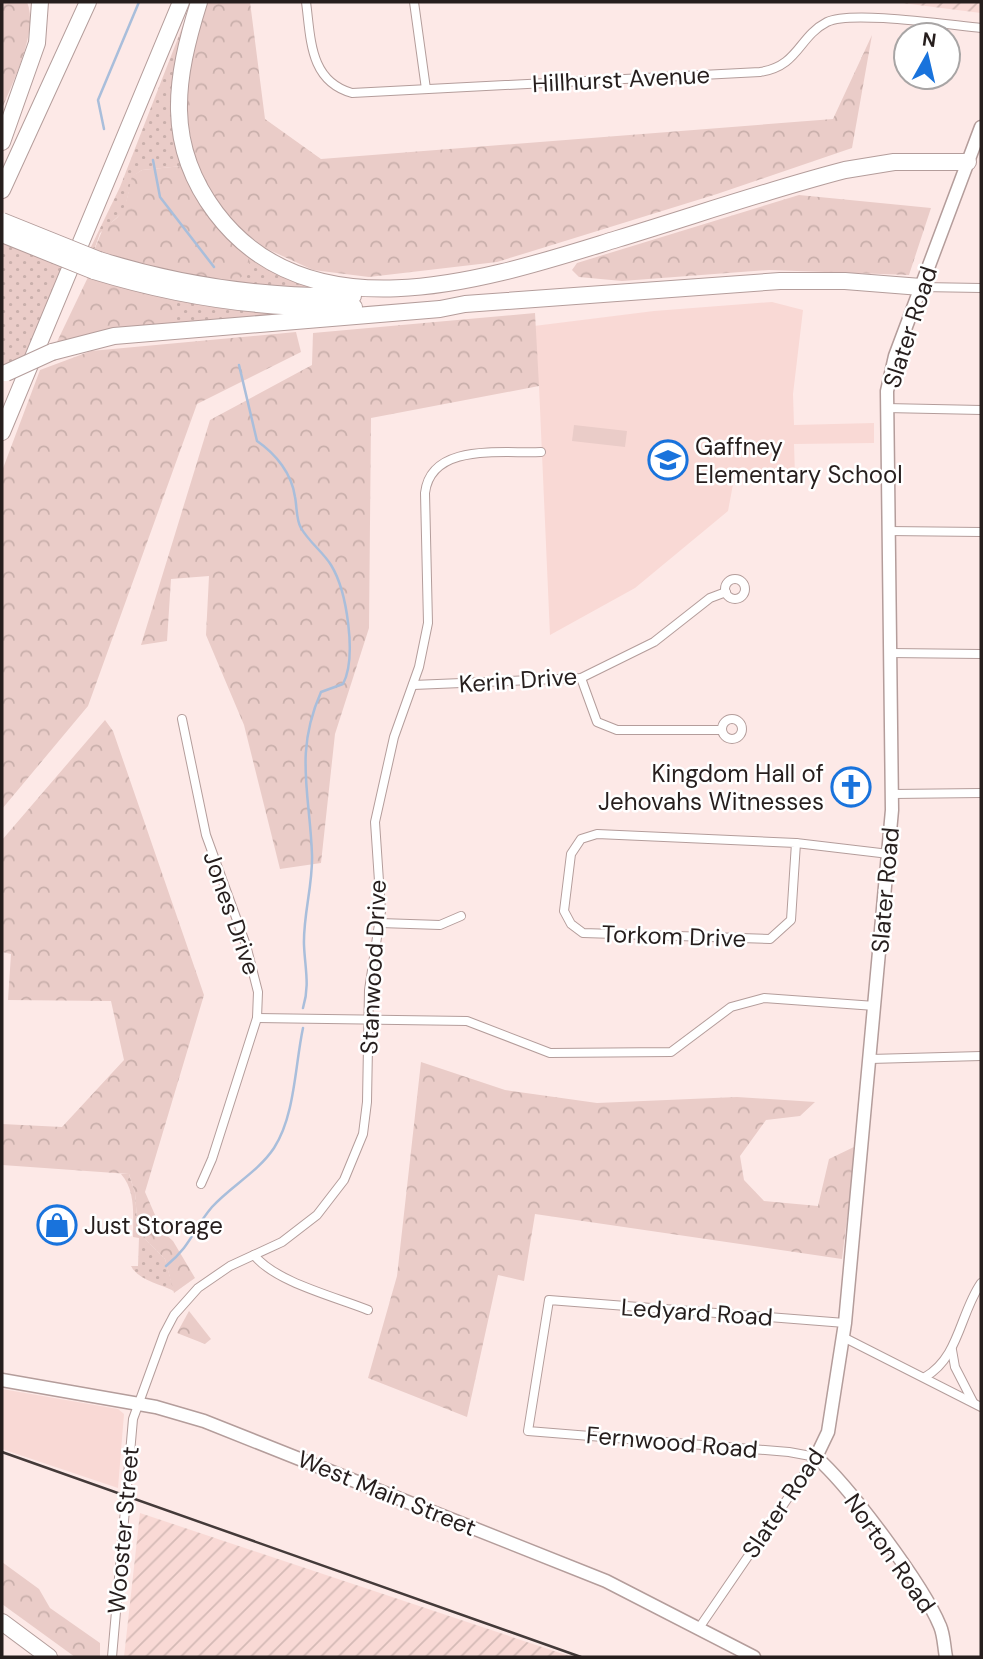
<svg xmlns="http://www.w3.org/2000/svg" width="983" height="1659" font-family="'DM Sans',sans-serif">
	<style>
		.built { fill: #f9d9d5 }
		.industrial { fill: url(#industrial-furrows) }
		.grass { fill: url(#grass-dots) }
		.forest { fill: url(#forest-crowns) }
		.park { fill: #eaccc8 }
		.lines { fill: none; stroke-linecap: round; stroke-linejoin: round }
		.stream { stroke: #a9bedb; stroke-width: 2.5 }
		.minor-casing { stroke: #b49d9b; stroke-width: 10 }
		.secondary-casing { stroke: #b49d9b; stroke-width: 15 }
		.primary-casing { stroke: #b49d9b; stroke-width: 15 }
		.motorway-casing { stroke: #b49d9b; stroke-width: 18 }
		.minor { stroke: #fff; stroke-width: 8 }
		.secondary { stroke: #fff; stroke-width: 12 }
		.primary { stroke: #fff; stroke-width: 12 }
		.motorway { stroke: #fff; stroke-width: 16 }
		.rail { stroke: #443a39; stroke-width: 2.5 }
		.motorway-bridge-casing { stroke: #b49d9b; stroke-width: 18; stroke-linecap: butt }
		.motorway-bridge { stroke: #fff; stroke-width: 16 }
		.labels { text-anchor: middle; dominant-baseline: central; stroke-width: 5; stroke-linejoin: round; paint-order: stroke }
		.street-label { font-size: 24px; fill: #261e1d; stroke: #fff }
		.poi-label { font-size: 24px; fill: #261e1d; stroke: #fff; text-anchor: start }
	</style>
	<defs>
		<pattern id="industrial-furrows" width="10" height="10" patternUnits="userSpaceOnUse" patternTransform="scale(1.75)"><rect width="10" height="10" fill="#f9d9d5"/><path d="M-1 1l2-2M0 10L10 0M9 11l2-2" fill="none" stroke="#d5bab6"/></pattern>
		<pattern id="grass-dots" width="8" height="8" patternUnits="userSpaceOnUse" patternTransform="scale(1.75)"><rect width="8" height="8" fill="#eaccc8"/><path d="M2 2h.1M6 6h.1" fill="none" stroke="#c9afab" stroke-width="1.8" stroke-linecap="round"/></pattern>
		<pattern id="forest-crowns" width="20" height="18" patternUnits="userSpaceOnUse" patternTransform="scale(1.75)"><rect width="20" height="18" fill="#eaccc8"/><path d="M2 6a3 3 0 1 1 6 0M12 15a3 3 0 1 1 6 0" fill="none" stroke="#c9afab"/></pattern>
	</defs>
	<rect width="100%" height="100%" fill="#fde9e7"/>
	<g class="built">
		<polygon points="772,302 803,310 793,394 794,425 874,423 874,443 794,444 795,476 734,479 728,511 635,588 550,635 539,386 395,377 501,330 654,311"/>
		<polygon points="2,1389 118,1409 124,1414 118,1488 2,1449"/>
	</g>
	<g class="industrial">
		<polygon points="894,2 981,2 981,13"/>
		<polygon points="140,1513 572,1657 124,1657"/>
	</g>
	<g class="grass">
		<path d="M187,15L190,16C173,71 166,110 182,166L142,170L133,176L124,211L100,233L93,253L89,251L120,187Z"/>
		<polygon points="2,240 62,266 24,358 2,371"/>
		<polygon points="247,253 263,265 312,286 312,290 232,284"/>
		<polygon points="177,300 244,311 313,312 177,324"/>
		<path d="M121,1174H129L135,1193L138,1232L165,1259L174,1291C160,1284 138,1280 131,1266H138L139,1238L133,1237C133,1215 136,1191 121,1174Z"/>
	</g>
	<g class="forest">
		<path d="M2,2H27C39,30 13,81 2,109Z"/>
		<polygon points="208,2 250,2 265,119 321,159 833,119 872,35 852,148 717,194 497,262 369,277 313,270 265,248 223,215 196,166 185,107 188,57"/>
		<path d="M182,166C189,188 206,215 223,232C229,239 243,245 247,254C255,268 241,278 232,284L93,253L104,226C126,218 127,198 132,176L142,170Z"/>
		<polygon points="799,195 931,208 909,275 769,270 622,281 579,277 572,270 577,263"/>
		<polygon points="89,275 177,300 177,324 55,346"/>
		<polygon points="535,313 539,386 371,418 369,628 335,734 321,863 280,869 244,725 206,635 209,576 171,579 167,641 141,645 210,420 312,365 313,333"/>
		<polygon points="296,332 301,352 197,404 88,706 2,809 2,471 40,370 91,351"/>
		<polygon points="105,720 113,731 204,995 145,1192 162,1231 173,1241 195,1278 174,1293 165,1259 138,1232 135,1193 129,1174 2,1165 2,1124 62,1127 124,1060 111,1001 8,1000 11,954 2,952 2,840"/>
		<polygon points="421,1062 505,1090 597,1103 737,1097 815,1102 800,1116 766,1120 740,1156 744,1180 764,1201 818,1206 829,1159 856,1146 842,1259 535,1214 524,1281 498,1275 467,1417 368,1378 397,1276"/>
		<polygon points="189,1311 211,1339 205,1344 177,1333"/>
		<polygon points="2,1562 39,1589 50,1608 100,1643 100,1657 75,1657 2,1604"/>
	</g>
	<polygon class="park" points="574,425 627,431 625,447 572,441"/>
	<g class="lines">
		<g class="stream">
			<polyline points="104,129 98,100 139,2"/>
			<polyline points="153,160 160,197 214,267"/>
			<path d="M239,365L257,441C276,454 292,474 295,497C297,506 296,520 301,528C309,542 323,552 331,565C347,591 357,657 343,684L321,692C294,753 310,793 312,855C313,885 303,915 304,945C305,969 310,985 303,1008"/>
			<path d="M166,1266C192,1245 193,1229 212,1207C231,1186 258,1172 274,1148C295,1116 295,1065 303,1028"/>
		</g>
		<g class="minor-casing">
			<g id="minor">
				<path d="M306,2C311,38 309,81 352,93L760,72C799,66 798,37 827,22C851,10 949,25 981,28"/>
				<polyline points="414,2 426,89"/>
				<polyline points="921,287 981,288"/>
				<polyline points="886,408 981,410"/>
				<polyline points="888,531 981,532"/>
				<circle cx="735" cy="589" r="10"/>
				<polyline points="890,653 981,654"/>
				<polyline points="581,678 597,722 617,730 722,730"/>
				<polyline points="413,685 581,678 654,642 710,598 726,592"/>
				<polyline points="182,719 206,835 246,945 258,992 257,1018 212,1159 201,1184"/>
				<circle cx="732" cy="729" r="10"/>
				<polyline points="893,794 981,793"/>
				<polygon points="597,834 796,843 791,920 770,939 583,933 571,924 564,911 571,854 581,839"/>
				<polyline points="796,843 889,854"/>
				<polyline points="380,923 440,925 461,916"/>
				<polyline points="257,1018 467,1021 550,1053 671,1052 731,1007 764,998 875,1006"/>
				<polyline points="870,1059 981,1056"/>
				<path d="M254,1255C275,1282 336,1297 368,1310"/>
				<polyline points="843,1337 981,1407"/>
				<polyline points="952,1350 955,1367 973,1402"/>
				<path d="M925,1377C959,1358 960,1313 981,1283"/>
				<polyline points="699,1628 816,1457 789,1452 528,1431 549,1300 845,1323"/>
				<path d="M112,1657L133,1419L164,1334L174,1315L198,1288L230,1266L282,1242L317,1215L344,1180L363,1134L367,1102L369,990L381,911L375,822L394,737L419,667L428,623L425,493C431,442 503,454 541,452"/>
			</g>
		</g>
		<g class="secondary-casing">
			<path id="secondary" d="M946,1657C944,1647 944,1635 940,1626C923,1585 850,1487 816,1457L828,1432L845,1323L892,810L887,391L895,356L981,127"/>
		</g>
		<g class="primary-casing">
			<polyline id="primary" points="2,1380 156,1407 204,1421 606,1581 754,1657"/>
		</g>
		<g class="motorway-casing">
			<g id="motorway">
				<path d="M199,2C175,79 164,144 216,213C312,340 493,277 617,239C693,216 768,190 845,170L894,162H968"/>
				<polyline points="2,142 37,43 40,2"/>
				<polyline points="2,190 88,2"/>
				<path d="M99,260C182,286 266,298 353,296"/>
				<path d="M94,271C179,297 265,310 354,307"/>
				<polyline points="52,352 114,336 440,309 465,304 780,281 845,281 921,287"/>
				<polyline points="2,432 181,2"/>
				<polyline points="2,1622 49,1657"/>
			</g>
		</g>
		<use href="#minor" class="minor"/>
		<use href="#secondary" class="secondary"/>
		<use href="#primary" class="primary"/>
		<use href="#motorway" class="motorway"/>
		<polyline class="rail" points="2,1452 581,1657"/>
		<g class="motorway-bridge-casing">
			<g id="motorway-bridge">
				<polyline points="2,221 99,260"/>
				<polyline points="2,234 94,271"/>
				<polyline points="6,373 52,352"/>
			</g>
		</g>
		<use href="#motorway-bridge" class="motorway-bridge"/>
	</g>
	<defs>
		<g id="school-ring" transform="scale(2.0125)"><circle r="9.5" fill="#fff" stroke="#1973dc" stroke-width="1.5"/><path d="M0-5L7-2L0 1L-7-2ZM-4 1L0 2.5L4 1V4Q0 6-4 4Z" fill="#1973dc"/></g>
		<g id="church-ring" transform="scale(2.0125)"><circle r="9.5" fill="#fff" stroke="#1973dc" stroke-width="1.5"/><path d="M-1.2-6h2.4v3.5h3.3v2.4h-3.3V6h-2.4V-.1h-3.3v-2.4h3.3Z" fill="#1973dc"/></g>
		<g id="shop-ring" transform="scale(2.0125)"><circle r="9.5" fill="#fff" stroke="#1973dc" stroke-width="1.5"/><path d="M-5-2.5h2.3a2.7 3.5 0 0 1 5.4 0H5L5.5 6h-11ZM-1.5-2.5h3a1.5 2.3 0 0 0-3 0Z" fill="#1973dc"/></g>
	</defs>
	<g fill-rule="evenodd">
		<use href="#school-ring" x="668" y="460"/>
		<use href="#church-ring" x="851" y="787"/>
		<use href="#shop-ring" x="57" y="1225"/>
	</g>
	<g class="labels">
		<g class="street-label">
			<text transform="translate(621 79) rotate(-3)">Hillhurst Avenue</text>
			<text transform="translate(910 327) rotate(-72)">Slater Road</text>
			<text transform="translate(518 680) rotate(-4)">Kerin Drive</text>
			<text transform="translate(885 890) rotate(-85)">Slater Road</text>
			<text transform="translate(232 913) rotate(71)">Jones Drive</text>
			<text transform="translate(674 936) rotate(2)">Torkom Drive</text>
			<text transform="translate(373 967) rotate(-87)">Stanwood Drive</text>
			<text transform="translate(697 1312) rotate(4)">Ledyard Road</text>
			<text transform="translate(672 1442) rotate(5)">Fernwood Road</text>
			<text transform="translate(387 1493) rotate(22)">West Main Street</text>
			<text transform="translate(783 1503) rotate(-56)">Slater Road</text>
			<text transform="translate(123 1530) rotate(-85)">Wooster Street</text>
			<text transform="translate(890 1553) rotate(55)">Norton Road</text>
		</g>
		<g class="poi-label">
			<text x="695" y="446">Gaffney<tspan x="695" dy="28">Elementary School</tspan></text>
			<text x="824" y="773" text-anchor="end">Kingdom Hall of<tspan x="824" dy="28">Jehovahs Witnesses</tspan></text>
			<text x="84" y="1225">Just Storage</text>
		</g>
	</g>
	<rect width="983" height="1659" fill="none" stroke="#261e1d" stroke-width="7"/>
	<g transform="translate(927 56) rotate(8)"><circle r="33" fill="#ffffff" stroke="#a8a5a5" stroke-width="2"/>
	<path d="M0-5L12 26L0 18L-12 26Z" fill="#1973dc"/>
	<text y="-10" font-size="19" font-weight="bold" text-anchor="middle" fill="#261e1d">N</text>
	</g>
</svg>
